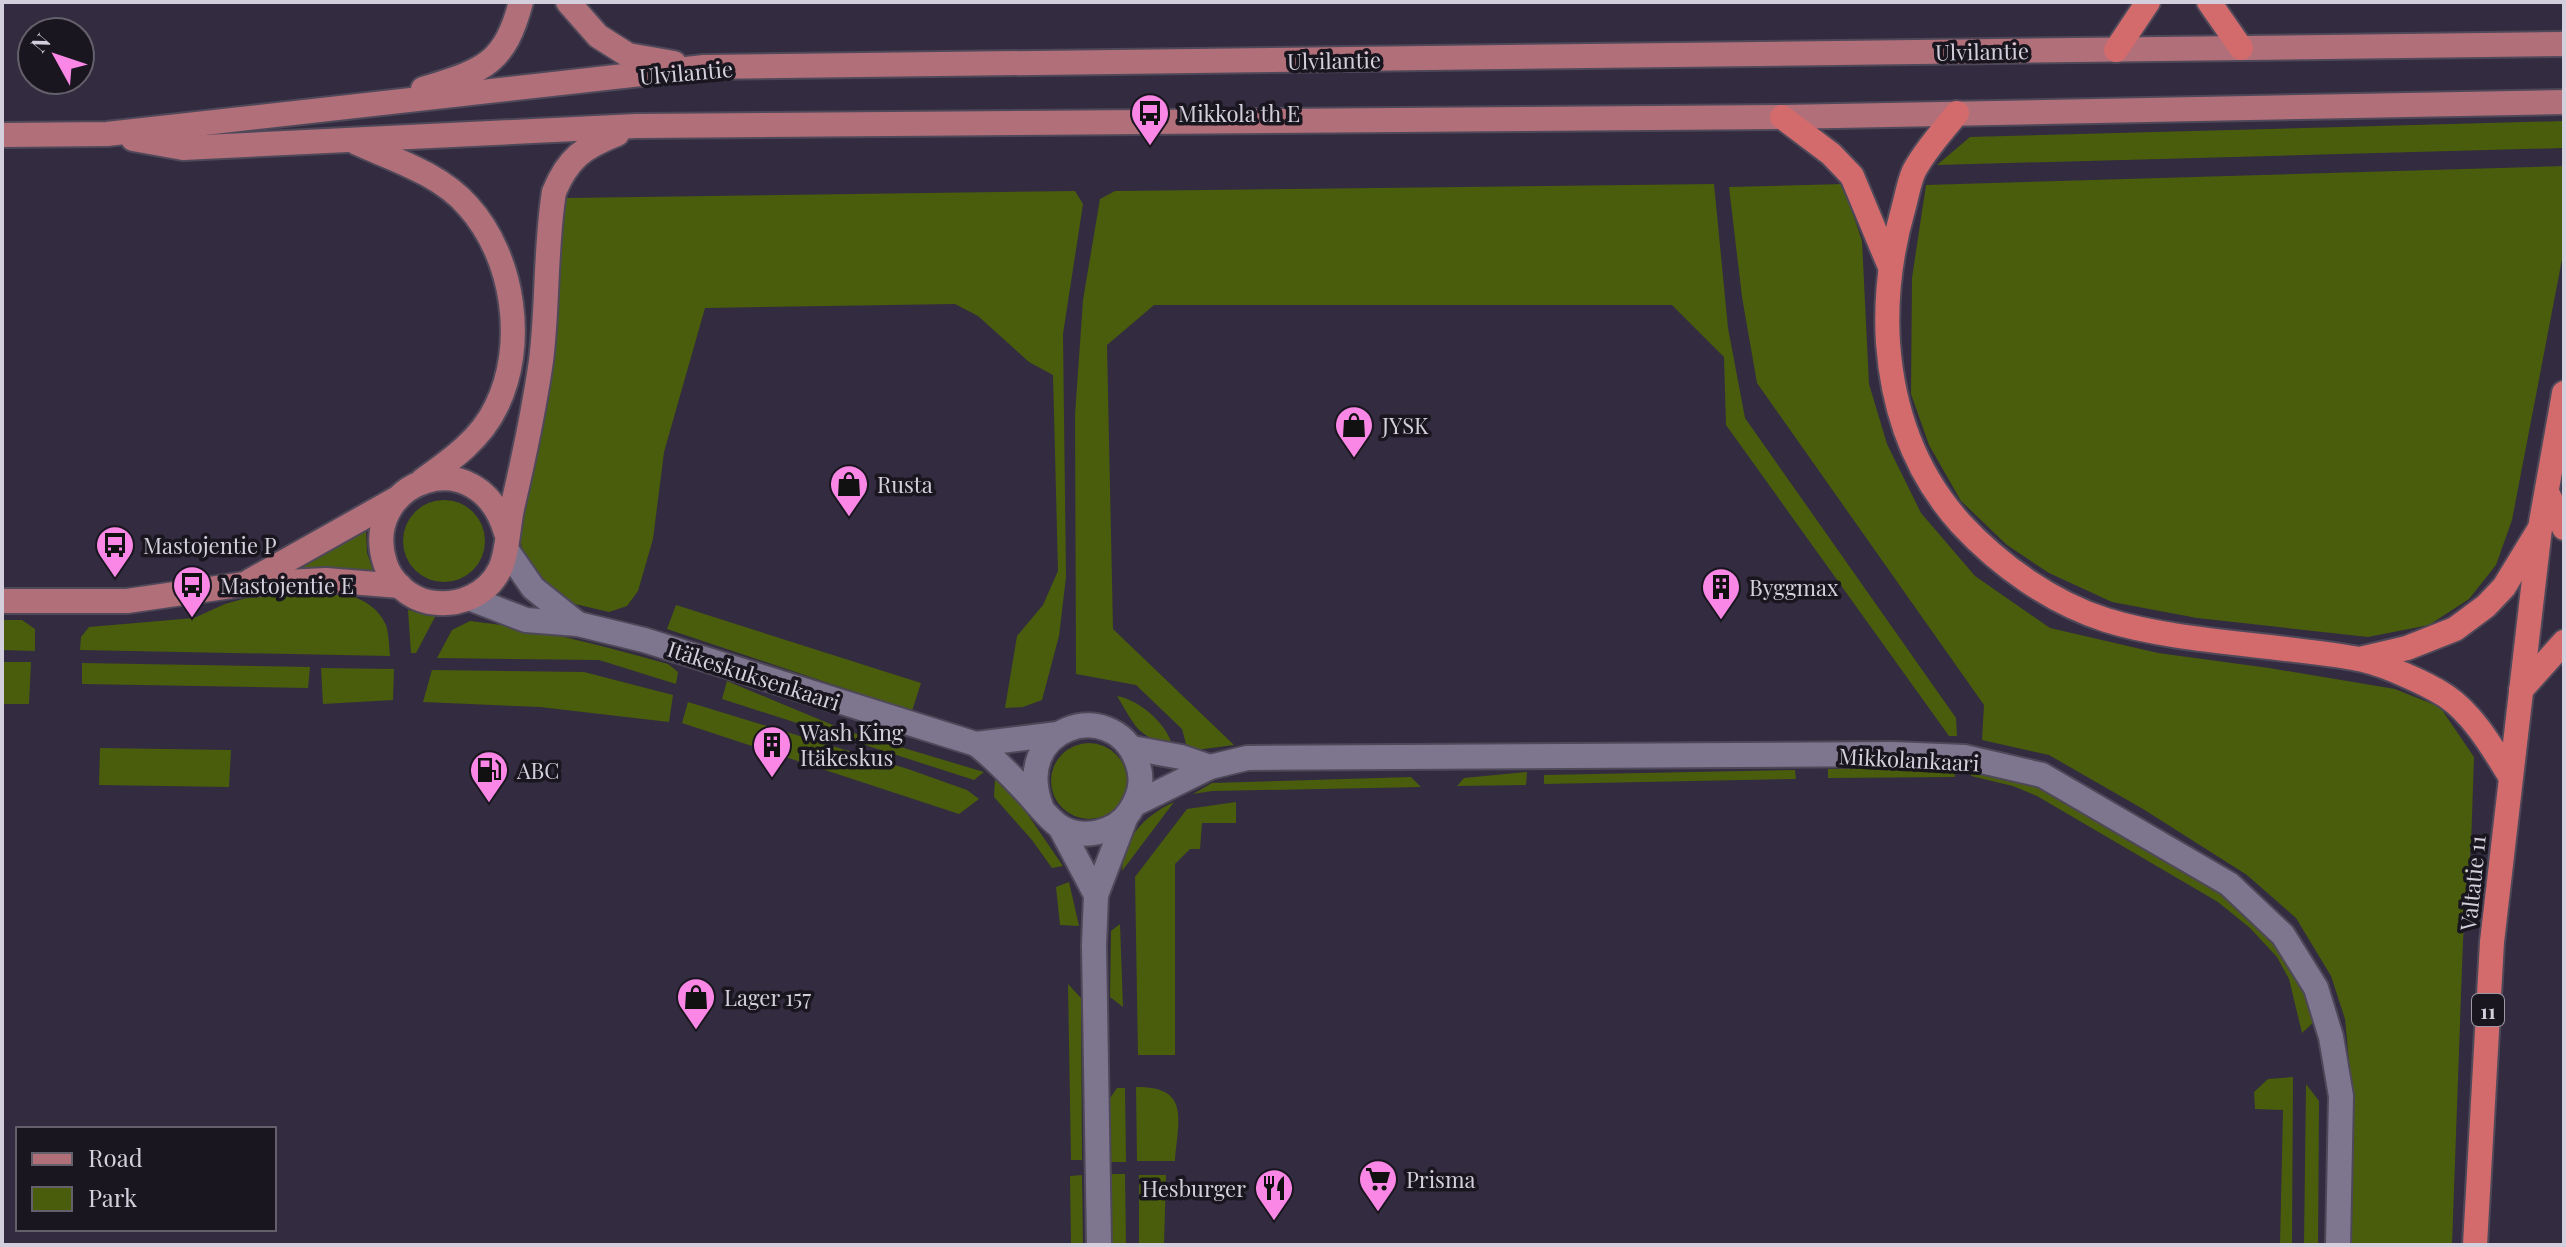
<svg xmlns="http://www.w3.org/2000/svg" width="2566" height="1247" font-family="'Playfair Display',serif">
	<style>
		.green { fill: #495d0d }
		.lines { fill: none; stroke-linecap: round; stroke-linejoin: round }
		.minor-casing { stroke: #4f4859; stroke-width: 28 }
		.major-casing { stroke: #4f4859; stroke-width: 28 }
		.highway-casing { stroke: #4f4859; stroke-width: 28 }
		.minor { stroke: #7e768e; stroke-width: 24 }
		.major { stroke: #b16f7a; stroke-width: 24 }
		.highway { stroke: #d36b6d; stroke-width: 24 }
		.labels { text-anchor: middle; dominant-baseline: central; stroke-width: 7; stroke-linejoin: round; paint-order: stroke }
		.shield { fill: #19161f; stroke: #9b98a3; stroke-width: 2 }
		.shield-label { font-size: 20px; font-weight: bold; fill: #d3cfdc }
		.street-label { font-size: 22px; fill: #d3cfdc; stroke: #19161f }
		.poi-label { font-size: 22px; fill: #d3cfdc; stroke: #19161f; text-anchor: start }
	</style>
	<rect width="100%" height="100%" fill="#332b3f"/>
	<g class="green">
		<polygon points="2564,121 2564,148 1937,165 1970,137"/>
		<polygon points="2564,166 2564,249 2512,520 2496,565 2469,599 2429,625 2368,637 2197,618 2112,602 2049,573 2007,545 1961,501 1929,445 1911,394 1912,278 1926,185"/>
		<polygon points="1714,184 1728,328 1745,418 1956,718 1957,736 1949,736 1726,425 1724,357 1672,305 1154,305 1107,345 1113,629 1234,745 1188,751 1182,729 1136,685 1076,674 1075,415 1083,300 1100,199 1115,191"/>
		<polygon points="1843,184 1862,241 1869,384 1887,444 1921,513 1975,576 2050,628 2158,653 2269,668 2395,689 2440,707 2474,757 2471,845 2463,940 2452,1245 2347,1245 2350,1071 2345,1019 2331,976 2296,918 2247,875 2143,809 2049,755 1982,740 1984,705 1757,383 1742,297 1729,187"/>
		<polygon points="1075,191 1083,204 1063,334 1066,577 1059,636 1042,700 1023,707 1005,708 1017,636 1043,605 1058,571 1053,375 1029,362 978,316 955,304 705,308 664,452 653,539 638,591 627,606 609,612 575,604 541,584 523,558 519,528 563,213 567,198"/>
		<circle cx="444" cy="541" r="41"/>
		<polygon points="366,531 367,553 374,573 288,569"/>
		<path d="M274,590C310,590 368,585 386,625C389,634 389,647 390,656L80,650L81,637L89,627L194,618L225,604Z"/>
		<polygon points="676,605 921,683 912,711 667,629"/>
		<polygon points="408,610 436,615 416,653 411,653"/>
		<polygon points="2,620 22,620 35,629 35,651 2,650"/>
		<path d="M470,621C538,628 602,646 668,664L678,672L676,684L599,660L437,658L452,630Z"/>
		<polygon points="2,662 31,662 29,704 2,704"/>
		<polygon points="82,663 310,667 308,688 82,684"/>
		<polygon points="321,668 394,669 393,700 323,704"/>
		<polygon points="432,670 584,672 673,695 669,722 540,707 423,702"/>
		<polygon points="727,681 847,731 984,772 974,780 722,699"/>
		<path d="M1117,696C1139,700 1165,722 1172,744C1137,738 1135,725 1117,696Z"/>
		<polygon points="688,702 908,769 967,790 979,799 959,814 682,723"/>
		<circle cx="1089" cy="781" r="38"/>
		<polygon points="100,748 231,750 229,787 99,785"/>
		<polygon points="1954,767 1955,777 1828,778 1828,769"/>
		<polygon points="1972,767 2036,784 2224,894 2257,919 2300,973 2315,1021 2302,1033 2289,979 2277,957 2250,928 2218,902 2037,796 2013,786 1971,776"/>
		<polygon points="1795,770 1796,779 1544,784 1544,775"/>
		<polygon points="1527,772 1526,785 1457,786 1464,778"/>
		<polygon points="1411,777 1421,787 1212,791 1193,794 1212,783"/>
		<polygon points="995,779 1017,799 1063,866 1052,868 1032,840 994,797"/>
		<path d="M1174,802L1122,871C1124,837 1144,816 1174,802Z"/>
		<polygon points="1236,802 1236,823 1202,823 1200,849 1190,849 1175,864 1175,1055 1138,1055 1135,877 1187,809"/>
		<polygon points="1069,882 1079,926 1060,925 1056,887"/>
		<polygon points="1120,924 1123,1007 1110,997 1111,931"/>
		<polygon points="1068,984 1081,998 1082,1160 1071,1160"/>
		<polygon points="2293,1077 2292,1245 2280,1245 2283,1110 2255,1109 2254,1092 2268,1079"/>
		<polygon points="2306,1084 2319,1101 2318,1245 2304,1245"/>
		<path d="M1136,1087C1191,1086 1178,1121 1175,1161H1137Z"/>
		<polygon points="1117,1088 1125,1088 1126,1162 1110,1162 1108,1101"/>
		<polygon points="1108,1174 1125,1174 1126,1245 1110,1245"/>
		<polygon points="1082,1175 1083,1245 1071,1245 1070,1176"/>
		<polygon points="1139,1175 1166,1175 1164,1245 1139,1245"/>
	</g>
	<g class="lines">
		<g class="minor-casing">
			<g id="minor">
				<polyline points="506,549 533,588 578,624"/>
				<path d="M469,598L526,620L578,624L644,640L976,744C996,759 1012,777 1029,795C1038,805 1048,818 1059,826C1081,841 1116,833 1130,811C1141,794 1144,778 1136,759C1111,696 1009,727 1042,809"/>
				<polyline points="976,744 1058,734"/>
				<polyline points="1132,748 1181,757 1210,767"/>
				<polyline points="1135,804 1210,767 1247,758 1893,754 1964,757 2042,775 2229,884 2283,935 2316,988 2331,1037 2341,1096 2338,1245"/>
				<polyline points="1060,827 1096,895"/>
				<polyline points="1099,1245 1094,945 1096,895 1125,819"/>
			</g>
		</g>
		<g class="major-casing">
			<g id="major">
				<polyline points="568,2 598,36 628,55 674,63"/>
				<path d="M423,89C483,70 504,66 521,2"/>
				<polyline points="2,135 107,134 704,67 2564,44"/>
				<polyline points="133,139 183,148 636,126 1782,117 2564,102"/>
				<path d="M357,143C395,160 440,174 468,206C514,257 527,345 496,407C481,439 451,460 423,480"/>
				<path d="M506,533C479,437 359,481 385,563C391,582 409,598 429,602C457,607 487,596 500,569C508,552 508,524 513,504C524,457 534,409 541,361C548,305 545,248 554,192C568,158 584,147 617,134"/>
				<polyline points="250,581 396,499"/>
				<polyline points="2,601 127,601 245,584 326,580 400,586"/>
			</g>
		</g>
		<g class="highway-casing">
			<g id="highway">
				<polyline points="2209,2 2241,48"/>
				<polyline points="2116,50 2148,2"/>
				<path d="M1957,113C1942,132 1925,150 1914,171C1909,182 1907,195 1904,206C1891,251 1885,296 1888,343C1893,412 1915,473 1961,524C2000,566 2052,603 2106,620C2160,637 2229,642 2286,649C2309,652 2334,654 2358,659C2381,663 2426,683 2446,696C2474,715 2493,749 2510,776"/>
				<polyline points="1782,117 1831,154 1852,176 1890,267"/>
				<polyline points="2547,492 2564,528"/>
				<polyline points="2360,659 2407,648 2455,629 2486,606 2504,587 2540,528 2564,393"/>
				<polyline points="2521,690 2564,642"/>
				<polyline points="2475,1245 2492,942 2540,528"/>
			</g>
		</g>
		<use href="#minor" class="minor"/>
		<use href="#major" class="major"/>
		<use href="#highway" class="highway"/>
	</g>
	<defs>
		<g id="bus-pin" transform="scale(2)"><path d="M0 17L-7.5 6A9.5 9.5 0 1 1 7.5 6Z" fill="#fa87e6" stroke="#19161f"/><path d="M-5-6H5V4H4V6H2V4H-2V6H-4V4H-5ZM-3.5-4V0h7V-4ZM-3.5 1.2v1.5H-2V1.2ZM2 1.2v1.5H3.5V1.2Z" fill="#111"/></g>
		<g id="shop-pin" transform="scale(2)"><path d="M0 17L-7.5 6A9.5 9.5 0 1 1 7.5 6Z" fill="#fa87e6" stroke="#19161f"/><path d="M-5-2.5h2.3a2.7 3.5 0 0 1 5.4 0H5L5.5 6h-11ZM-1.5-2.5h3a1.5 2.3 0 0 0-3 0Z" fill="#111"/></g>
		<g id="building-pin" transform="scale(2)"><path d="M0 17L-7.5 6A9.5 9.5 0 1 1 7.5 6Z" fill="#fa87e6" stroke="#19161f"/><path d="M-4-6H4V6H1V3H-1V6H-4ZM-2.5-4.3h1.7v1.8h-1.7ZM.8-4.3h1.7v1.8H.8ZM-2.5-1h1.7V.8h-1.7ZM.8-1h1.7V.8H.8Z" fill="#111"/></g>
		<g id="fuel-pin" transform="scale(2)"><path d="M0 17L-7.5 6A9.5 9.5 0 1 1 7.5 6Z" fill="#fa87e6" stroke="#19161f"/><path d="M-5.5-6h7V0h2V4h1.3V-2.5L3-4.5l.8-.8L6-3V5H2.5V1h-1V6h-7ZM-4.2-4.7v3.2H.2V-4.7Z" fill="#111"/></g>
		<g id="supermarket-pin" transform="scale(2)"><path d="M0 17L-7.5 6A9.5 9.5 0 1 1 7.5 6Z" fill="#fa87e6" stroke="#19161f"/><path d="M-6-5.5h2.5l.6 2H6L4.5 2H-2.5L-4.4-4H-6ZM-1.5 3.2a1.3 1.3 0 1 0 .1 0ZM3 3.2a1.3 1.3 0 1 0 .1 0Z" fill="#111"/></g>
		<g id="restaurant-pin" transform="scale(2)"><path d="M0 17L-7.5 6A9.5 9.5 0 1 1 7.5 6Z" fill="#fa87e6" stroke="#19161f"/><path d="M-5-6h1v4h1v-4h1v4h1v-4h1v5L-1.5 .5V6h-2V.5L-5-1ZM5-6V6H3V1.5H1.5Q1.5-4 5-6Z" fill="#111"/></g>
	</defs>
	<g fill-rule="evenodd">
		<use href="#bus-pin" x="1150" y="113"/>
		<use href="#shop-pin" x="1354" y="425"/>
		<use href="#shop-pin" x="849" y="484"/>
		<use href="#bus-pin" x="115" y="545"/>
		<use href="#bus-pin" x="192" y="585"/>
		<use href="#building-pin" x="1721" y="587"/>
		<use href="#building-pin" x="772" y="745"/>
		<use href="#fuel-pin" x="489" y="770"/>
		<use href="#shop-pin" x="696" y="997"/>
		<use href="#supermarket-pin" x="1378" y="1179"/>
		<use href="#restaurant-pin" x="1274" y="1188"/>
	</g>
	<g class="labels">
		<rect class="shield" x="2472" y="994" width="32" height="32" rx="6"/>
		<g class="shield-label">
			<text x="2488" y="1010">11</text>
		</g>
		<g class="street-label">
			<text transform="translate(1982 51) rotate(-1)">Ulvilantie</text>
			<text transform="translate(1334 60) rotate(-1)">Ulvilantie</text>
			<text transform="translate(686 72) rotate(-5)">Ulvilantie</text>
			<text transform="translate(754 675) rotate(18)">Itäkeskuksenkaari</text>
			<text transform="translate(1909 759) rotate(3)">Mikkolankaari</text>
			<text transform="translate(2472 883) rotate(-84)">Valtatie 11</text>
		</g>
		<g class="poi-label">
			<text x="1178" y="113">Mikkola th E</text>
			<text x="1382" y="425">JYSK</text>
			<text x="877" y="484">Rusta</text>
			<text x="143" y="545">Mastojentie P</text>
			<text x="220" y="585">Mastojentie E</text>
			<text x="1749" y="587">Byggmax</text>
			<text x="800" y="732">Wash King<tspan x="800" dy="25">Itäkeskus</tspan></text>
			<text x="517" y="770">ABC</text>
			<text x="724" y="997">Lager 157</text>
			<text x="1406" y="1179">Prisma</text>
			<text x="1246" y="1188" text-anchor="end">Hesburger</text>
		</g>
	</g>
	<rect width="2566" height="1247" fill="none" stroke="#d3cfdc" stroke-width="8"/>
	<rect x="16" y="1127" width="260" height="104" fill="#19161f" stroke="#63606b" stroke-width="2"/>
	<rect x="32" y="1153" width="40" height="12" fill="#b16f7a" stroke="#63606b" stroke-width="2"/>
	<text x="88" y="1167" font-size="24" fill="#d3cfdc">Road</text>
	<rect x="32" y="1187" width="40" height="24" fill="#495d0d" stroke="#63606b" stroke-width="2"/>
	<text x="88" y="1207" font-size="24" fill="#d3cfdc">Park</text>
	<g transform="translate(56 56) rotate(310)"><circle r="38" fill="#19161f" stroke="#63606b" stroke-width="2"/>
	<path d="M0-6L14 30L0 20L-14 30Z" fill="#fa87e6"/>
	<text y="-12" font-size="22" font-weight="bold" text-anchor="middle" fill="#d3cfdc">N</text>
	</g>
</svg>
